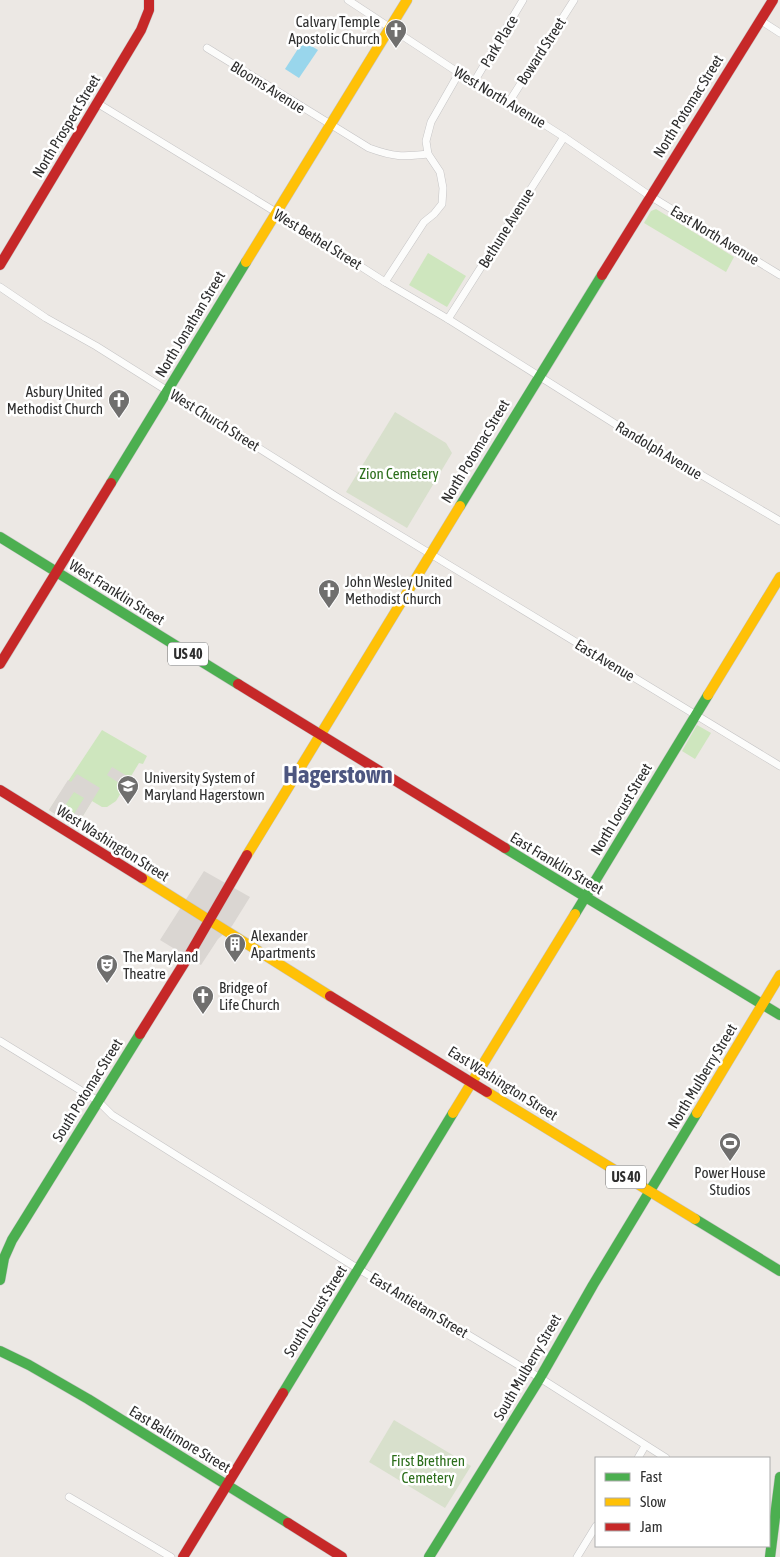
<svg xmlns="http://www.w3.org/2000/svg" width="780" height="1557" font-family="'Asap Condensed',sans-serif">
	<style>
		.green { fill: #cee6be }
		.cemetery { fill: #d8e0cc }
		.plaza { fill: #dad6d2; fill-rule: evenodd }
		.water { fill: #99d6ec }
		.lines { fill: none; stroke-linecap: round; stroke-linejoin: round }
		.street-casing { stroke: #c5c4c5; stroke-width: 8 }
		.fast-casing { stroke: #c5c4c5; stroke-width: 11 }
		.slow-casing { stroke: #c5c4c5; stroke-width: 11 }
		.jam-casing { stroke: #c5c4c5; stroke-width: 11 }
		.street { stroke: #fcfcfb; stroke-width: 7 }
		.fast { stroke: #4caf50; stroke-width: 10 }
		.slow { stroke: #ffc107; stroke-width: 10 }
		.jam { stroke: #c62828; stroke-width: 10 }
		.labels { text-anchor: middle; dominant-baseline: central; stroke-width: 5; stroke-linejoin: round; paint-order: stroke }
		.shield { fill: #fff; stroke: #6d6d6d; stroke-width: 1 }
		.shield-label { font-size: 14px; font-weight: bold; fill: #2e2e2e }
		.poi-label { font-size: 15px; fill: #2e2e2e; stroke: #fff; text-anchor: start }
		.street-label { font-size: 15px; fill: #2e2e2e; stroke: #fff }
		.park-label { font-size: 15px; fill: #2c6e1b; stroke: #fff }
		.town-label { font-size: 25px; font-weight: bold; fill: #4d5680; stroke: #fff }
	</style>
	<rect width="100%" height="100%" fill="#ece8e4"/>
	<g class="green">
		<polygon points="656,209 734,257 726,272 644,223 651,211"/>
		<polygon points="428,253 466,276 447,307 409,285"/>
		<polygon points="697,725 711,733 695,759 682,751"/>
		<polygon points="102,730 147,756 143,764 139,763 116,801 107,807 102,807 92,801 76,827 49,810"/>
	</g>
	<g class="cemetery">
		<polygon points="395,412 446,443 452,453 407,528 346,492"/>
		<polygon points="394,1420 471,1466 445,1508 369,1462"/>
	</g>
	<g class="plaza">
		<polygon points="112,767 127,776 122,785 107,775"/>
		<path d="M77,774L100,788L76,827L49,810L68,780L71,782ZM74,792L84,798L74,814L64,807Z"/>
		<polygon points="204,871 250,897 232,926 218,939 201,965 160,940"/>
	</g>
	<polygon class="water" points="303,41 318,50 299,78 285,69"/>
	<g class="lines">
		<g class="street-casing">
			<g id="street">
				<polyline points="348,0 459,73 509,102 564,137 650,196 780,275"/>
				<polyline points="760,20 780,33"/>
				<path d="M207,48L369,148C394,157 402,157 428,154"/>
				<polyline points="474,82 523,0"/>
				<polyline points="509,102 574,0"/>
				<polyline points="97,103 279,214 385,282 448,319 628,432 780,521"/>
				<polyline points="385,282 424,222 434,214 442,204 443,188 440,172 428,154 426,141 431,122 459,73"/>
				<polyline points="0,287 46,318 96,346 335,496 780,766"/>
				<polyline points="448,319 564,137"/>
				<polyline points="0,1041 98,1101 112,1115 185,1161 352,1265 540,1378 666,1458"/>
				<polyline points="638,1458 645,1446"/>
				<polyline points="69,1497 171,1557"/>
				<polyline points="577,1557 596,1526"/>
			</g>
		</g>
		<g class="fast-casing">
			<g id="fast">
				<polyline points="111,483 246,262"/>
				<polyline points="460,506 602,275"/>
				<polyline points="0,537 238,684"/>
				<polyline points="505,848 780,1015"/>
				<polyline points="575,914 708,695"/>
				<polyline points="695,1219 780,1271"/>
				<polyline points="0,1280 4,1258 12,1240 140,1034"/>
				<polyline points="0,1351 29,1365 88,1399 288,1523"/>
				<polyline points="283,1393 453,1113"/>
				<polyline points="429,1557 540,1378 593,1285 697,1113"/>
				<polyline points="770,1557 780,1477"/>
			</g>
		</g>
		<g class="slow-casing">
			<g id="slow">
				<polyline points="246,262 407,0"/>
				<polyline points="708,695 780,577"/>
				<polyline points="247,855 460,506"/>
				<polyline points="142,878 330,996"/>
				<polyline points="487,1092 695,1219"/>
				<polyline points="453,1113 575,914"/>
				<polyline points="697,1113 780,975"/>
			</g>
		</g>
		<g class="jam-casing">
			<g id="jam">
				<polyline points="0,265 141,30 149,10 149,0"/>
				<polyline points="602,275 773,0"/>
				<polyline points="0,664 111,483"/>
				<polyline points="238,684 505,848"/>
				<polyline points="0,790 142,878"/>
				<polyline points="330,996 487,1092"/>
				<polyline points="140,1034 188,957 247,855"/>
				<polyline points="288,1523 342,1557"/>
				<polyline points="183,1557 283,1393"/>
			</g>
		</g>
		<use href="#street" class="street"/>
		<use href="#fast" class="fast"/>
		<use href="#slow" class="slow"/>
		<use href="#jam" class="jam"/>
	</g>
	<defs>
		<g id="church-pin" transform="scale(1.125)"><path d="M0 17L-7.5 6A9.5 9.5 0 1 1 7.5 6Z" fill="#706f6e" stroke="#fff"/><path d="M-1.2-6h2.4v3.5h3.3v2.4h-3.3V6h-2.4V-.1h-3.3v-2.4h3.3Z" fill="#fff"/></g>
		<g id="university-pin" transform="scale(1.125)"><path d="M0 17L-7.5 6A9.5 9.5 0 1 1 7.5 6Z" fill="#706f6e" stroke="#fff"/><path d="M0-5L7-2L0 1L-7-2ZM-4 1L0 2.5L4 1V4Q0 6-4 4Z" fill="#fff"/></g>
		<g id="building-pin" transform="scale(1.125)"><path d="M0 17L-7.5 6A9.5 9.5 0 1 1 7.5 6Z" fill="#706f6e" stroke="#fff"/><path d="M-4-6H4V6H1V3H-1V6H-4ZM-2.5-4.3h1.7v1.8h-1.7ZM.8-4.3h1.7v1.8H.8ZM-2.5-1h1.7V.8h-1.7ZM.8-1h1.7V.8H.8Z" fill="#fff"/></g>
		<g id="theatre-pin" transform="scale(1.125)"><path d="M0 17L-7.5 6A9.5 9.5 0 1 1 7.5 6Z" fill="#706f6e" stroke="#fff"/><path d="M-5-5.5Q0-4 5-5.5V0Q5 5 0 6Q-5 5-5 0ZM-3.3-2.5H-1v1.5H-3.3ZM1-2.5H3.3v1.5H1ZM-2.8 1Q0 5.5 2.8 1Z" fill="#fff"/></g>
		<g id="stadium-pin" transform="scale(1.125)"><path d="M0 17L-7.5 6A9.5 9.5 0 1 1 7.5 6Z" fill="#706f6e" stroke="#fff"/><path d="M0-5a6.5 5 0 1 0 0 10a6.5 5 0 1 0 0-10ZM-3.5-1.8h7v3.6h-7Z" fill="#fff"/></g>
	</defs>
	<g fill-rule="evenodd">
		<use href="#church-pin" x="396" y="30"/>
		<use href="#church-pin" x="119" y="400"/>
		<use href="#church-pin" x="329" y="590"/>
		<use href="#university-pin" x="128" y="786"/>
		<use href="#building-pin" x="235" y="944"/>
		<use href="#theatre-pin" x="107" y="965"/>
		<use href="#church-pin" x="203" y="996"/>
		<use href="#stadium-pin" x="730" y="1143"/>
	</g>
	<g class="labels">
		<g class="shield">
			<rect x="168" y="642.5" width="40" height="23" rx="4"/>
			<rect x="606" y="1165.5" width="40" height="23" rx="4"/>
		</g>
		<g class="shield-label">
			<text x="188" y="654">US 40</text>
			<text x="626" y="1177">US 40</text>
		</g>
		<g class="poi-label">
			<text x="380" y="21" text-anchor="end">Calvary Temple<tspan x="380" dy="17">Apostolic Church</tspan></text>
			<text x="103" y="391" text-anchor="end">Asbury United<tspan x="103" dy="17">Methodist Church</tspan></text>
			<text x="345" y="581">John Wesley United<tspan x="345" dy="17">Methodist Church</tspan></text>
			<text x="144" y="777">University System of<tspan x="144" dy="17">Maryland Hagerstown</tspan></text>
			<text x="251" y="935">Alexander<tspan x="251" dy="17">Apartments</tspan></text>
			<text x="123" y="956">The Maryland<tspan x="123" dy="17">Theatre</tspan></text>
			<text x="219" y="987">Bridge of<tspan x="219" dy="17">Life Church</tspan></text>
			<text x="730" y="1172" text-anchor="middle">Power House<tspan x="730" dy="17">Studios</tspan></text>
		</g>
		<g class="street-label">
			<text transform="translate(499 41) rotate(-59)">Park Place</text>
			<text transform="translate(541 51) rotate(-57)">Boward Street</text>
			<text transform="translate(268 87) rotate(32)">Blooms Avenue</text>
			<text transform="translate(500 97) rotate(31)">West North Avenue</text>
			<text transform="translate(688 106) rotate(-58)">North Potomac Street</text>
			<text transform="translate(66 126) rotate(-59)">North Prospect Street</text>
			<text transform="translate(506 228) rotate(-58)">Bethune Avenue</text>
			<text transform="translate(715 235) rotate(31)">East North Avenue</text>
			<text transform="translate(318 239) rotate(32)">West Bethel Street</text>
			<text transform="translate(190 324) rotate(-59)">North Jonathan Street</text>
			<text transform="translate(215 420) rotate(32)">West Church Street</text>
			<text transform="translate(659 450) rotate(31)">Randolph Avenue</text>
			<text transform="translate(475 451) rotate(-59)">North Potomac Street</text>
			<text transform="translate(117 592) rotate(32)">West Franklin Street</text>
			<text transform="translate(605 660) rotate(31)">East Avenue</text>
			<text transform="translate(621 809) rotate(-59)">North Locust Street</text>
			<text transform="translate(113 843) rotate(32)">West Washington Street</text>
			<text transform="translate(557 863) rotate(31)">East Franklin Street</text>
			<text transform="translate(702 1076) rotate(-59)">North Mulberry Street</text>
			<text transform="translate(503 1083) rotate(32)">East Washington Street</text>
			<text transform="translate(87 1090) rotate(-58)">South Potomac Street</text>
			<text transform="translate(419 1305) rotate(31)">East Antietam Street</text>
			<text transform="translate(315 1311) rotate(-58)">South Locust Street</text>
			<text transform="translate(527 1367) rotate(-60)">South Mulberry Street</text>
			<text transform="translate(180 1439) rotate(31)">East Baltimore Street</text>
		</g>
		<g class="park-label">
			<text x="399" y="473">Zion Cemetery</text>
			<text x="428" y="1460">First Brethren<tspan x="428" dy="17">Cemetery</tspan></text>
		</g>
		<g class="town-label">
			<text x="338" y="774">Hagerstown</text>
		</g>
	</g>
	<rect x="595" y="1457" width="175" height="90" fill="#ffffff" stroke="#ababab"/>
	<rect x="605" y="1473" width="25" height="8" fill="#4caf50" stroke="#ababab"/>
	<text x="640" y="1482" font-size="15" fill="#2e2e2e">Fast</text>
	<rect x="605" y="1498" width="25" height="8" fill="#ffc107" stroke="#ababab"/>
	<text x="640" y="1507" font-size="15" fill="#2e2e2e">Slow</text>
	<rect x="605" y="1523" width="25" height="8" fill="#c62828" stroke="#ababab"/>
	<text x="640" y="1532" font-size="15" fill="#2e2e2e">Jam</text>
</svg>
